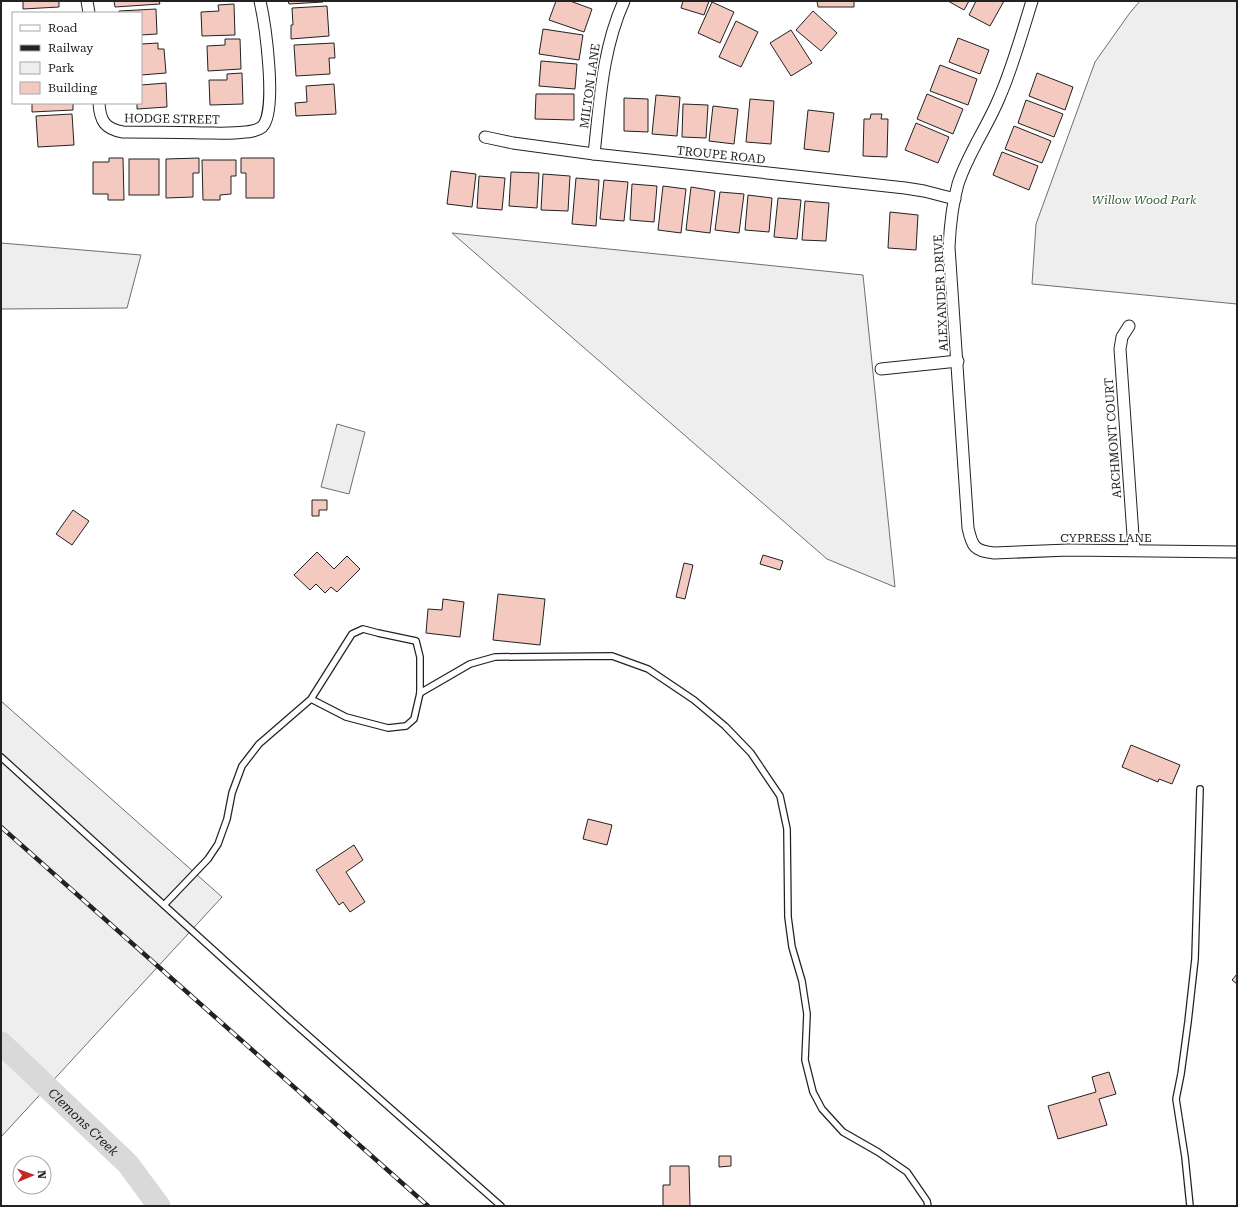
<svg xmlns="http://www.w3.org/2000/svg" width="1238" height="1207" font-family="'Roboto Serif',serif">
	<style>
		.green { fill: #eee; stroke: #6f6f6f }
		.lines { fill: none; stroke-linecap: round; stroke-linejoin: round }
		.river { stroke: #d9d9d9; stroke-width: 23 }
		.building { fill: #f3c9c0; stroke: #222 }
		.lane-casing { stroke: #222; stroke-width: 8 }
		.street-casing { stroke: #222; stroke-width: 13 }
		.lane { stroke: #fff; stroke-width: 5.5 }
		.street { stroke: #fff; stroke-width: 11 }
		.rail-casing { stroke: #222; stroke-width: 4.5 }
		.rail { stroke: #fff; stroke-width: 3; stroke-dasharray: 9; stroke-linecap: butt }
		.labels { text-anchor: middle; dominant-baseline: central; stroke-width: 3; stroke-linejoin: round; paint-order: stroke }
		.street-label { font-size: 12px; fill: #222; stroke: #fff }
		.park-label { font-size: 12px; font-style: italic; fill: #2f5e38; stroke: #fff }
		.water-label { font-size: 13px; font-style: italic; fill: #222; stroke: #fff }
	</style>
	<rect width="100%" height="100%" fill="#fff"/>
	<g class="green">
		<polygon points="1140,1 1237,1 1237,304 1032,284 1036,224 1095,62 1129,14"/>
		<polygon points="452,233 863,275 895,587 827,559"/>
		<polygon points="1,243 141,255 127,308 1,309"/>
		<polygon points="337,424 365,432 349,494 321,487"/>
		<polygon points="1,701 222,897 1,1137"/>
	</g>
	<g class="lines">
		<path class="river" id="s1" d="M1,1043L128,1164L159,1206"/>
	</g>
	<g class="building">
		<polygon points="23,1 59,1 59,7 23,9"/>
		<polygon points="114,1 159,1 160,4 115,7"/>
		<polygon points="288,1 323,1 323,2 289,4"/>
		<polygon points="556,1 570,1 592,9 584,32 549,20"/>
		<polygon points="683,1 709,1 704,15 681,8"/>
		<polygon points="817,1 854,1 854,7 818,7"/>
		<polygon points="948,1 969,1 964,10"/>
		<polygon points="976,1 1004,1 990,26 969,15"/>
		<polygon points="712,2 734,12 720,43 698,33"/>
		<polygon points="234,4 235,35 202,36 201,12 219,11 218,5"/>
		<polygon points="327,6 329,36 291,39 291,25 293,25 292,8"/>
		<polygon points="156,9 157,34 141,35 141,13 119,13 119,11"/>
		<polygon points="813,11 837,33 821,51 796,30"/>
		<polygon points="736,21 758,32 741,67 719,57"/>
		<polygon points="543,29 583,35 579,60 539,54"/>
		<polygon points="791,30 812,63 791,76 770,43"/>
		<polygon points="958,38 989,50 980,74 949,62"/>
		<polygon points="225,39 240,39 241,69 208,71 207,46 225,45"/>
		<polygon points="158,43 158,49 164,49 166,73 141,75 141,44"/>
		<polygon points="334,43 335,58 329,58 330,74 296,76 294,45"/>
		<polygon points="541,61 577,64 575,89 539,86"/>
		<polygon points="940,65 977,79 968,105 930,91"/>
		<polygon points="242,73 243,104 210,105 209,80 227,80 227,74"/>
		<polygon points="1037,73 1073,87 1065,110 1029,96"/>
		<polygon points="166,83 167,107 137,109 137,103 141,103 141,85"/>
		<polygon points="334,84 336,114 296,116 295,103 307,102 306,86"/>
		<polygon points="536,94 574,94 574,120 535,119"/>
		<polygon points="927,94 963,109 953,134 917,119"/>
		<polygon points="656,95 680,97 677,136 652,134"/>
		<polygon points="624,98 648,99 648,132 624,131"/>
		<polygon points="750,99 774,101 771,144 746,142"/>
		<polygon points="1026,100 1063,114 1054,137 1018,123"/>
		<polygon points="32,103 73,103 73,110 32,112"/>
		<polygon points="683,104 708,105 706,138 682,137"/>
		<polygon points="713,106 738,109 734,144 709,141"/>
		<polygon points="808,110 834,113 829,152 804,149"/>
		<polygon points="72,114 74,145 38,147 36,116"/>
		<polygon points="871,114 882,114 881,119 888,119 887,157 863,156 864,119 870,119"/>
		<polygon points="916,123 949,137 938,163 905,150"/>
		<polygon points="1014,126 1051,141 1042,163 1005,149"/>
		<polygon points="1002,152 1038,166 1029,190 993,175"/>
		<polygon points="109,158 123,158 124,200 108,200 108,194 93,194 93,162 109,162"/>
		<polygon points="199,158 199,173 193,173 193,197 166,198 166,159"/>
		<polygon points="241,158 274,158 274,198 246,198 246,173 241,173"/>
		<rect x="129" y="159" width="30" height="36"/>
		<polygon points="202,160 236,160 236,176 231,176 231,194 220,195 220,200 203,200"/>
		<polygon points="451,171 476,174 472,207 447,204"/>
		<polygon points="511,172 539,173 537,208 509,206"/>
		<polygon points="543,174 570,176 568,211 541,210"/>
		<polygon points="479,176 505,178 502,210 477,208"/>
		<polygon points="576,178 599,180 596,226 572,224"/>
		<polygon points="604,180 628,182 624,221 600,219"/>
		<polygon points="632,184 657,186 654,222 630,220"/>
		<polygon points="663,186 686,189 681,233 658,230"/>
		<polygon points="691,187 715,191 710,233 686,230"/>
		<polygon points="720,192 744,194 739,233 715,230"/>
		<polygon points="748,195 772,198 769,232 745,230"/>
		<polygon points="778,198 801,200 797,239 774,237"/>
		<polygon points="805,201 829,203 826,241 802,240"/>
		<polygon points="890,212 918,215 916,250 888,248"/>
		<polygon points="312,500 327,500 327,510 319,510 319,516 312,516"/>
		<polygon points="73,510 89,521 72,545 56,534"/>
		<polygon points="317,552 334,569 347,556 360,569 337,592 331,587 325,593 316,584 310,590 294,575"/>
		<polygon points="763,555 783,561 780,570 760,564"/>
		<polygon points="684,563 693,565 685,599 676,597"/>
		<polygon points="498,594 545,599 540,645 493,640"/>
		<polygon points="443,599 464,602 460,637 426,633 428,609 442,610"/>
		<polygon points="1131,745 1180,765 1172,784 1159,779 1158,782 1122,767"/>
		<polygon points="588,819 612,825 607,845 583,839"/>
		<polygon points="354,845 363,860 346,872 365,902 350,912 343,902 339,905 316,870"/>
		<polygon points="1237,974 1237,984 1232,980"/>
		<polygon points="1109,1072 1116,1094 1099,1099 1107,1125 1058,1139 1048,1106 1096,1092 1092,1077"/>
		<polygon points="719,1156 731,1156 731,1166 719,1167"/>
		<polygon points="670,1166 689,1166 690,1206 663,1206 663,1185 670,1185"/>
	</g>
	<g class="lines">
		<g class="lane-casing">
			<g id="lane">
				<polyline points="420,693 470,664 495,657 612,656 648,669 694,700 725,726 751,753 780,796 787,829 788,917 792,947 802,981 807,1014 805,1060 813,1092 822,1109 843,1132 878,1152 907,1172 927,1201 928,1206"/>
				<polyline points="1,757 286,1016 501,1206"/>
				<polyline points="164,905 208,859 218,844 227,819 232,793 242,766 259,744 311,699 352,634 363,629 378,633 416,641 420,657 420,693 414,719 406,726 388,728 346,717 311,699"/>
				<polyline points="1190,1206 1185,1157 1176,1099 1181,1074 1188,1022 1195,959 1200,789"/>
			</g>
		</g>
		<g class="street-casing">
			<g id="street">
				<polyline points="87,1 89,13"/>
				<path d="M1032,1C1022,33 1013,66 1000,96C988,126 968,153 958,184C952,205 950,226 949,247L968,528C972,546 974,551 994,553L1069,550L1237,552"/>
				<path d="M99,103C100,121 105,129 123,132C150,132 176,132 202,133C216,133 231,134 245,132C250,132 258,130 262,127C278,112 265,23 260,1"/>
				<polyline points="485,137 513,143 594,154 905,188 924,191 955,199"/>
				<path d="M594,154C600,101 602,50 624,1"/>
				<polyline points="1129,326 1122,337 1120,349 1134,550"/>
				<polyline points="881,369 958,361"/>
			</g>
		</g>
		<use href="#lane" class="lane"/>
		<use href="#street" class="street"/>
		<g class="rail-casing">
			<polyline id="rail" points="1,827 428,1206"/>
		</g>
		<use href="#rail" class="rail"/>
	</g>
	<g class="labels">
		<g class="street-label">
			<text transform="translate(590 86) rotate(-82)">MILTON LANE</text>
			<text transform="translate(172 119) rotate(1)">HODGE STREET</text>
			<text transform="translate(721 155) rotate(6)">TROUPE ROAD</text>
			<text transform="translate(941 293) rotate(-93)">ALEXANDER DRIVE</text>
			<text transform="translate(1113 438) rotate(-94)">ARCHMONT COURT</text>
			<text x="1106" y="538">CYPRESS LANE</text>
		</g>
		<g class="park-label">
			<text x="1144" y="200">Willow Wood Park</text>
		</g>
		<g class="water-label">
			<text stroke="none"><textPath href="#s1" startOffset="114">Clemons Creek</textPath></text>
		</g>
	</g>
	<rect width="1238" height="1207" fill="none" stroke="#222222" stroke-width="4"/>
	<rect x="12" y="12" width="130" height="92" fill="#ffffff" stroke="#a7a7a7"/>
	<rect x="20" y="25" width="20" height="6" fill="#ffffff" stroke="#a7a7a7"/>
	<text x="48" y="32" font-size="12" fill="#222222">Road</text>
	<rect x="20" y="45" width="20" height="6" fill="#222222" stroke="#a7a7a7"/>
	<text x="48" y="52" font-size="12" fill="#222222">Railway</text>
	<rect x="20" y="62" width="20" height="12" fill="#eeeeee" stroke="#a7a7a7"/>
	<text x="48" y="72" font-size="12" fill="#222222">Park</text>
	<rect x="20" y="82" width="20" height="12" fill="#f3c9c0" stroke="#a7a7a7"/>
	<text x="48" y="92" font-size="12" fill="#222222">Building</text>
	<g transform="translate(32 1175) rotate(88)"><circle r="19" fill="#ffffff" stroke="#a7a7a7"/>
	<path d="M0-3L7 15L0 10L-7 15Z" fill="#c62828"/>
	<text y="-6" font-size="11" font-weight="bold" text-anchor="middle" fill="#222222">N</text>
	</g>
</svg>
